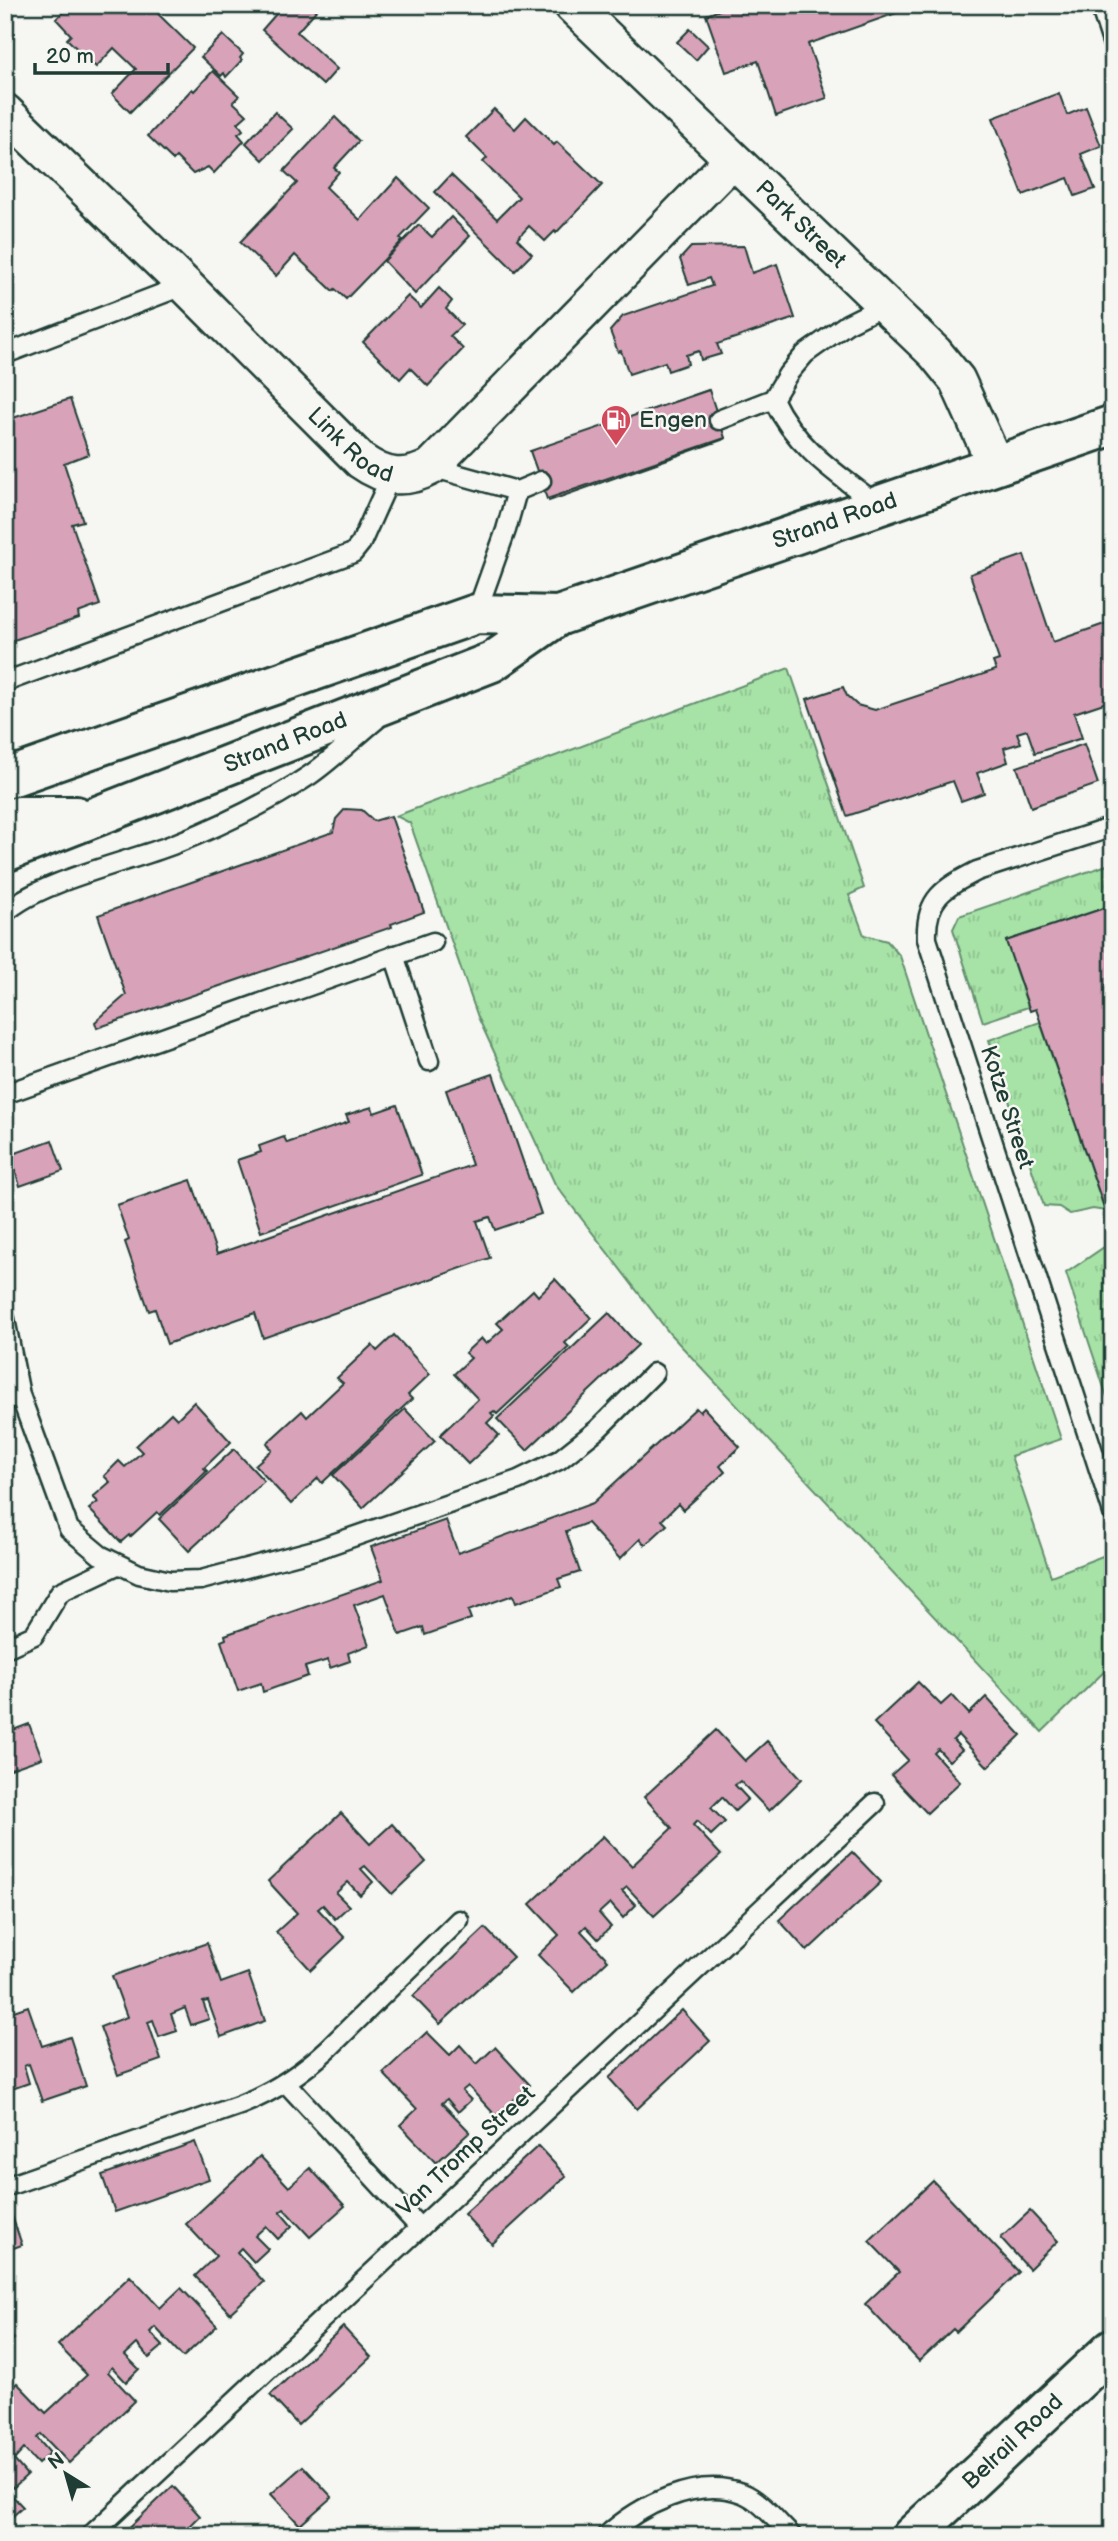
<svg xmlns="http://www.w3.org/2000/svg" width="1118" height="2541" font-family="'Balsamiq Sans',sans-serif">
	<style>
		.grass { fill: url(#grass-tufts); stroke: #63906e; stroke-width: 2 }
		.building { fill: #d8a2b9; stroke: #1f3d34; stroke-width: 2 }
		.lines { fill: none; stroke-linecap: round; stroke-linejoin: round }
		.lane-casing { stroke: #1f3d34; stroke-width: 23 }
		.street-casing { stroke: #1f3d34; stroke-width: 40 }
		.secondary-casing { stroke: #1f3d34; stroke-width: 44 }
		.primary-casing { stroke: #1f3d34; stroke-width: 44 }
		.lane { stroke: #f6f6f2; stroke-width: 18 }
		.street { stroke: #f6f6f2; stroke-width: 35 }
		.secondary { stroke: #f6f6f2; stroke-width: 38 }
		.primary { stroke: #f6f6f2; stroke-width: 38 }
		.labels { text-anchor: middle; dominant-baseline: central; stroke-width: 5; stroke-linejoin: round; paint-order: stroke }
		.street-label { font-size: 23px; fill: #1f3d34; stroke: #f6f6f2 }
		.poi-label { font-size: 23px; fill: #1f3d34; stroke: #f6f6f2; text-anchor: start }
	</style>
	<defs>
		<pattern id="grass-tufts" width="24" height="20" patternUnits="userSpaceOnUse" patternTransform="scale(1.75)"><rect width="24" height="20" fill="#a7e2a7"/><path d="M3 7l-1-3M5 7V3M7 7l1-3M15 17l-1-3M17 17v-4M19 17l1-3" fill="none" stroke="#8fc390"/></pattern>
	</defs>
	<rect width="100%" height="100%" fill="#f6f6f2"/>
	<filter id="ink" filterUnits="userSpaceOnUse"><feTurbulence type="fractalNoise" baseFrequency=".0143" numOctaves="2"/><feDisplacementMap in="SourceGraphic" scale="14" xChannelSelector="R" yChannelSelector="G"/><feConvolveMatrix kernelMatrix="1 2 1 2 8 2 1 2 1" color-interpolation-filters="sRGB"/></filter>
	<g filter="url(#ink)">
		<g class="grass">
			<polygon points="789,668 864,888 849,895 864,935 887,941 900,956 1061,1439 1011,1456 1051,1576 1113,1552 1113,1663 1042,1732 670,1334 555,1184 478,1017 410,823 396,816"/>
			<polygon points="1113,863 1113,905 1006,941 1028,1007 983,1022 953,929 959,916"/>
			<polygon points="1040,1022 1105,1211 1093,1209 1070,1214 1059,1207 1044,1206 989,1040"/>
			<polygon points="1113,1241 1113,1415 1066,1273"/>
		</g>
		<g class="building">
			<polygon points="70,5 149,5 193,48 130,112 112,94 136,69 114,48 96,67 67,39 71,35 56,19"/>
			<polygon points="267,5 321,5 297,32 337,69 323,85 262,30 276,14"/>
			<polygon points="733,5 919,5 808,44 827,98 776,116 758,61 726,72 706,15"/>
			<polygon points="690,29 708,46 696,60 677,42"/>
			<polygon points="223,35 243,54 240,58 242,60 226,77 224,73 221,76 201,57"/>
			<polygon points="213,71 239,96 233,102 247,115 238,123 243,130 238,134 244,141 214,173 208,167 193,174 176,157 173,160 148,136 192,89 194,91"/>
			<polygon points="1059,93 1067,115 1086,107 1101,146 1081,154 1095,189 1075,196 1068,178 1023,195 993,118"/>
			<polygon points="494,109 515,129 526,117 554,145 557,142 602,185 556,233 555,231 545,241 529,226 517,239 532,254 515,271 435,192 451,175 497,219 519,197 483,162 487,158 466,137"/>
			<polygon points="275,112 293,129 263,160 246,143"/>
			<polygon points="335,117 359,141 334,168 339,172 326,187 360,220 398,178 429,208 400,238 403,240 346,299 335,289 333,291 295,255 276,276 240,242 297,183 284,171"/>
			<polygon points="451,217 470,236 415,294 384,261 419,225 432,237"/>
			<polygon points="744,246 752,273 777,264 795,318 717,344 721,354 701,360 699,351 686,355 688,364 668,371 665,362 629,374 621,351 618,352 610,331 623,316 712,286 709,278 689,285 680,259 691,247"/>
			<polygon points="439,288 452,301 446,309 462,325 450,336 463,349 428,386 410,368 400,379 363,342 408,296 421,308"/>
			<polygon points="708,390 725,439 549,501 532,452"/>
			<polygon points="709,390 725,438 547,499 530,451"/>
			<polygon points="70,399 89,454 64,463 83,521 72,524 100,605 78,613 79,618 5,643 5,414 10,412 13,418"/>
			<polygon points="1024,555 1053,642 1113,621 1113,700 1074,713 1082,738 1035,753 1027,730 1017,733 1021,743 1004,748 1008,762 977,773 984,793 961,801 953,781 847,816 807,699 843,687 847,696 857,705 875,710 996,670 993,662 999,660 970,574"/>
			<polygon points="1084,744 1098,784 1031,807 1017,767"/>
			<polygon points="345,809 362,810 374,821 391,816 424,912 391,924 392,927 97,1028 95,1022 126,995 98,915 333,832 336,819"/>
			<polygon points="1113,905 1113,983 1106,985 1113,1005 1113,1233 1036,1009 1030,1011 1006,941"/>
			<polygon points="493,1074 541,1214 495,1230 490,1217 477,1221 490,1258 263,1338 255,1313 167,1344 155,1309 149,1311 125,1242 129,1240 117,1205 191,1180 217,1254 472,1165 446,1090"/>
			<polygon points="397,1105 422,1175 261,1232 237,1160 261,1152 259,1146 284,1137 287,1143 349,1122 346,1115 372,1107 374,1113"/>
			<polygon points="52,1140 63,1171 20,1186 10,1155"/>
			<polygon points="555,1279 591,1318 565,1343 569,1347 497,1414 494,1411 491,1413 494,1416 487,1423 499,1435 468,1464 440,1435 478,1399 454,1374 471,1358 465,1353 481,1338 486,1344 503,1329 497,1323 533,1290 538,1296"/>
			<polygon points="609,1313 638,1345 527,1450 497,1419"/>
			<polygon points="394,1335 430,1374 408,1395 412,1399 322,1483 318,1478 291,1504 255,1465 272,1450 267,1443 302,1411 307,1417 343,1383 337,1378 372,1345 377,1351"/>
			<polygon points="194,1402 231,1442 204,1468 207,1471 160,1515 157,1512 130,1537 129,1535 121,1542 89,1509 98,1502 93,1497 110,1482 104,1476 119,1461 125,1467 142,1452 136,1446 171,1413 177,1419"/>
			<polygon points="696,1408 700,1412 704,1408 740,1447 720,1466 725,1472 683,1510 678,1504 662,1520 667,1525 645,1545 640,1539 620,1559 587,1523 566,1531 580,1572 558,1579 561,1587 516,1603 513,1595 468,1611 471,1619 425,1635 423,1627 400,1635 385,1594 354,1605 369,1645 348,1653 350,1661 330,1668 328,1660 305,1667 308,1676 263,1692 261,1683 238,1691 221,1641 226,1639 225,1635 383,1580 371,1547 446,1520 458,1553 593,1503"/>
			<polygon points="405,1409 435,1441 363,1508 333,1475"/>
			<polygon points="234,1449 264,1481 189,1551 159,1519"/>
			<polygon points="918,1682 941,1705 952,1695 969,1714 986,1697 1021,1735 988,1767 958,1735 953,1740 962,1750 949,1761 938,1749 934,1753 960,1782 927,1813 891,1775 908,1760 874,1723"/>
			<polygon points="29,1724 42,1758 5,1771 5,1733"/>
			<polygon points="716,1730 745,1761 767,1741 802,1779 769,1811 740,1781 735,1785 748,1799 735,1811 722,1797 711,1808 725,1822 711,1835 697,1821 693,1825 721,1855 654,1916 627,1887 622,1891 636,1905 623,1918 610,1903 599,1913 611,1927 598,1939 586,1926 581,1931 608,1960 574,1992 538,1955 559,1935 530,1904 603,1836 632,1866 672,1828 644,1797"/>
			<polygon points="341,1813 370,1844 392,1824 426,1862 392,1894 365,1866 361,1869 373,1882 360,1895 348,1882 336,1893 349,1906 335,1919 323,1905 318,1909 345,1938 311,1970 276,1932 297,1913 268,1881"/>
			<polygon points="852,1852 881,1882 807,1951 779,1920"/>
			<polygon points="485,1928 513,1957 440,2024 413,1996"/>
			<polygon points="207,1943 221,1983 248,1973 265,2021 221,2037 208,2001 203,2002 209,2019 191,2025 185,2008 171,2014 177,2031 159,2037 153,2020 148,2022 161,2060 118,2075 100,2027 127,2017 112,1976"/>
			<polygon points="28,2006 42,2046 70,2037 86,2086 42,2101 29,2064 24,2066 29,2083 12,2089 5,2072 5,2014"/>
			<polygon points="682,2010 710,2041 637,2109 609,2078"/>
			<polygon points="427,2032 450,2055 460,2045 477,2064 495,2047 530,2085 496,2116 468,2086 462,2091 471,2100 458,2112 447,2099 442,2103 470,2132 436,2163 400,2125 417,2109 383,2073"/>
			<polygon points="195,2142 209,2179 115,2212 102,2175"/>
			<polygon points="538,2146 566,2176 492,2244 464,2214"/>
			<polygon points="260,2156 289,2187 310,2168 345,2206 310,2237 284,2209 280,2212 292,2226 278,2239 266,2226 255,2236 268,2249 254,2262 241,2248 237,2252 264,2282 230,2313 195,2276 216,2256 186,2224"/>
			<polygon points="933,2181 1019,2272 956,2332 953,2329 919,2361 865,2304 899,2272 869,2241"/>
			<polygon points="9,2207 22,2245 5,2251 5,2208"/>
			<polygon points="1030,2211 1058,2241 1029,2269 1001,2238"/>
			<polygon points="130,2276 160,2308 181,2288 217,2326 183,2357 155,2327 150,2332 163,2346 149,2358 137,2344 125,2355 139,2369 126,2382 112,2367 108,2372 135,2401 69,2463 41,2434 37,2438 50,2453 38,2464 24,2449 14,2460 27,2475 13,2488 5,2479 5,2394 17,2383 46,2413 87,2375 58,2345"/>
			<polygon points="343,2327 371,2357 298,2425 270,2395"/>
			<polygon points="5,2329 14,2339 5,2347"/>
			<polygon points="303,2466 332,2497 300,2525 271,2494"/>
			<polygon points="173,2486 200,2516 180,2536 120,2536"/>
			<polygon points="5,2488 23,2507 5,2523"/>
		</g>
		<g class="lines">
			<g class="lane-casing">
				<g id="lane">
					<polyline points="1100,5 1113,45"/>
					<polyline points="5,354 185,285"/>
					<path d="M773,399C796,448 836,473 878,505"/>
					<polyline points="719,420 773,399 788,374 805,354 847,324 885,305"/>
					<polyline points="431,467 517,491 541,481"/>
					<polyline points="476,614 506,530 517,491"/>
					<polyline points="5,682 353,553 361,543 391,476"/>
					<path d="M1113,827L977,871C944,888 925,898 927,939L1113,1513"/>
					<path d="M5,913C37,882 128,862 172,845C220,826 267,804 310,775C333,759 354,738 376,720"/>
					<polyline points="394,955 429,1061"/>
					<polyline points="5,1094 433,942"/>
					<polyline points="5,1319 20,1395 5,1401"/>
					<polyline points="20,1395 69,1529 100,1555 139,1574 170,1581 201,1580 318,1549 518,1480 559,1460 598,1429 654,1373"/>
					<polyline points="5,1645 10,1646 34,1635 60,1592 117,1565"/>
					<polyline points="286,2083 420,2228"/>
					<path d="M5,2187L240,2105C274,2092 302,2073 329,2048L459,1920"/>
					<polyline points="90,2536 875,1803"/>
					<path d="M606,2536C639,2506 696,2476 742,2493C761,2500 777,2522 792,2536"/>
				</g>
			</g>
			<g class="street-casing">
				<g id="street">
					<path id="s1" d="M572,5L935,353L957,380L996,466"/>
					<path id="s2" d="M5,112L185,285L361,461C385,478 405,481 431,467L732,160"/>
				</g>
			</g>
			<g class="secondary-casing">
				<g id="secondary">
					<path id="s3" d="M912,2536L1113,2348"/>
				</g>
			</g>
			<g class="primary-casing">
				<g id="primary">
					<polyline points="5,779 476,614 558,616"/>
					<polyline points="5,821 19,816 76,816"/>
					<path id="s4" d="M5,852L492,662L558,616L1113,425"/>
				</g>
			</g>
			<use href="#lane" class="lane"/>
			<use href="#street" class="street"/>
			<use href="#secondary" class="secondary"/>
			<use href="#primary" class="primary"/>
		</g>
	</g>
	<defs>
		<g id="fuel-pin" transform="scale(1.575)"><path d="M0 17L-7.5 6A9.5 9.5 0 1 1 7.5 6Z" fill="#d1495b" stroke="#f6f6f2"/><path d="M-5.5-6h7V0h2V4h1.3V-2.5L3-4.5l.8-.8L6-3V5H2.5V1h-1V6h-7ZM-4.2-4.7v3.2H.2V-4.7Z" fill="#fff"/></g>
	</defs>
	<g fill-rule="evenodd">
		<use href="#fuel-pin" x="616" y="420"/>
	</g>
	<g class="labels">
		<g class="street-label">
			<text stroke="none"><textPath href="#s1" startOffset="317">Park Street</textPath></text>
			<text stroke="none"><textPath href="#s2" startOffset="481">Link Road</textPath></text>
			<text stroke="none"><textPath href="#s4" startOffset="896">Strand Road</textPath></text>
			<text stroke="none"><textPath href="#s4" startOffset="301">Strand Road</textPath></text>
			<text transform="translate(1007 1107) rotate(72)">Kotze Street</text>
			<text transform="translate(466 2151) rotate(-43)">Van Tromp Street</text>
			<text stroke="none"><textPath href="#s3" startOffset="138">Belrail Road</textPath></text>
		</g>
		<g class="poi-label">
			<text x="639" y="420">Engen</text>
		</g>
	</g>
	<rect width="1118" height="2541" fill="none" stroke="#f6f6f2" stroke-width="28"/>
	<rect x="14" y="14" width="1090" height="2513" fill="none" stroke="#1f3d34" stroke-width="2.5" filter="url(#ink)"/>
	<g transform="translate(66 2474) rotate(323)" stroke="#f6f6f2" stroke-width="5" paint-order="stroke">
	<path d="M0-5L12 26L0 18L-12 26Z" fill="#1f3d34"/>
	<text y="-10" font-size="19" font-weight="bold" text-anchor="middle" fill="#1f3d34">N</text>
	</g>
	<path d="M35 63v10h133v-10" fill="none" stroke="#1f3d34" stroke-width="3.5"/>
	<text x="46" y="63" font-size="21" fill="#1f3d34" stroke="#f6f6f2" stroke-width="5" paint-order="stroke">20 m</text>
</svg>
